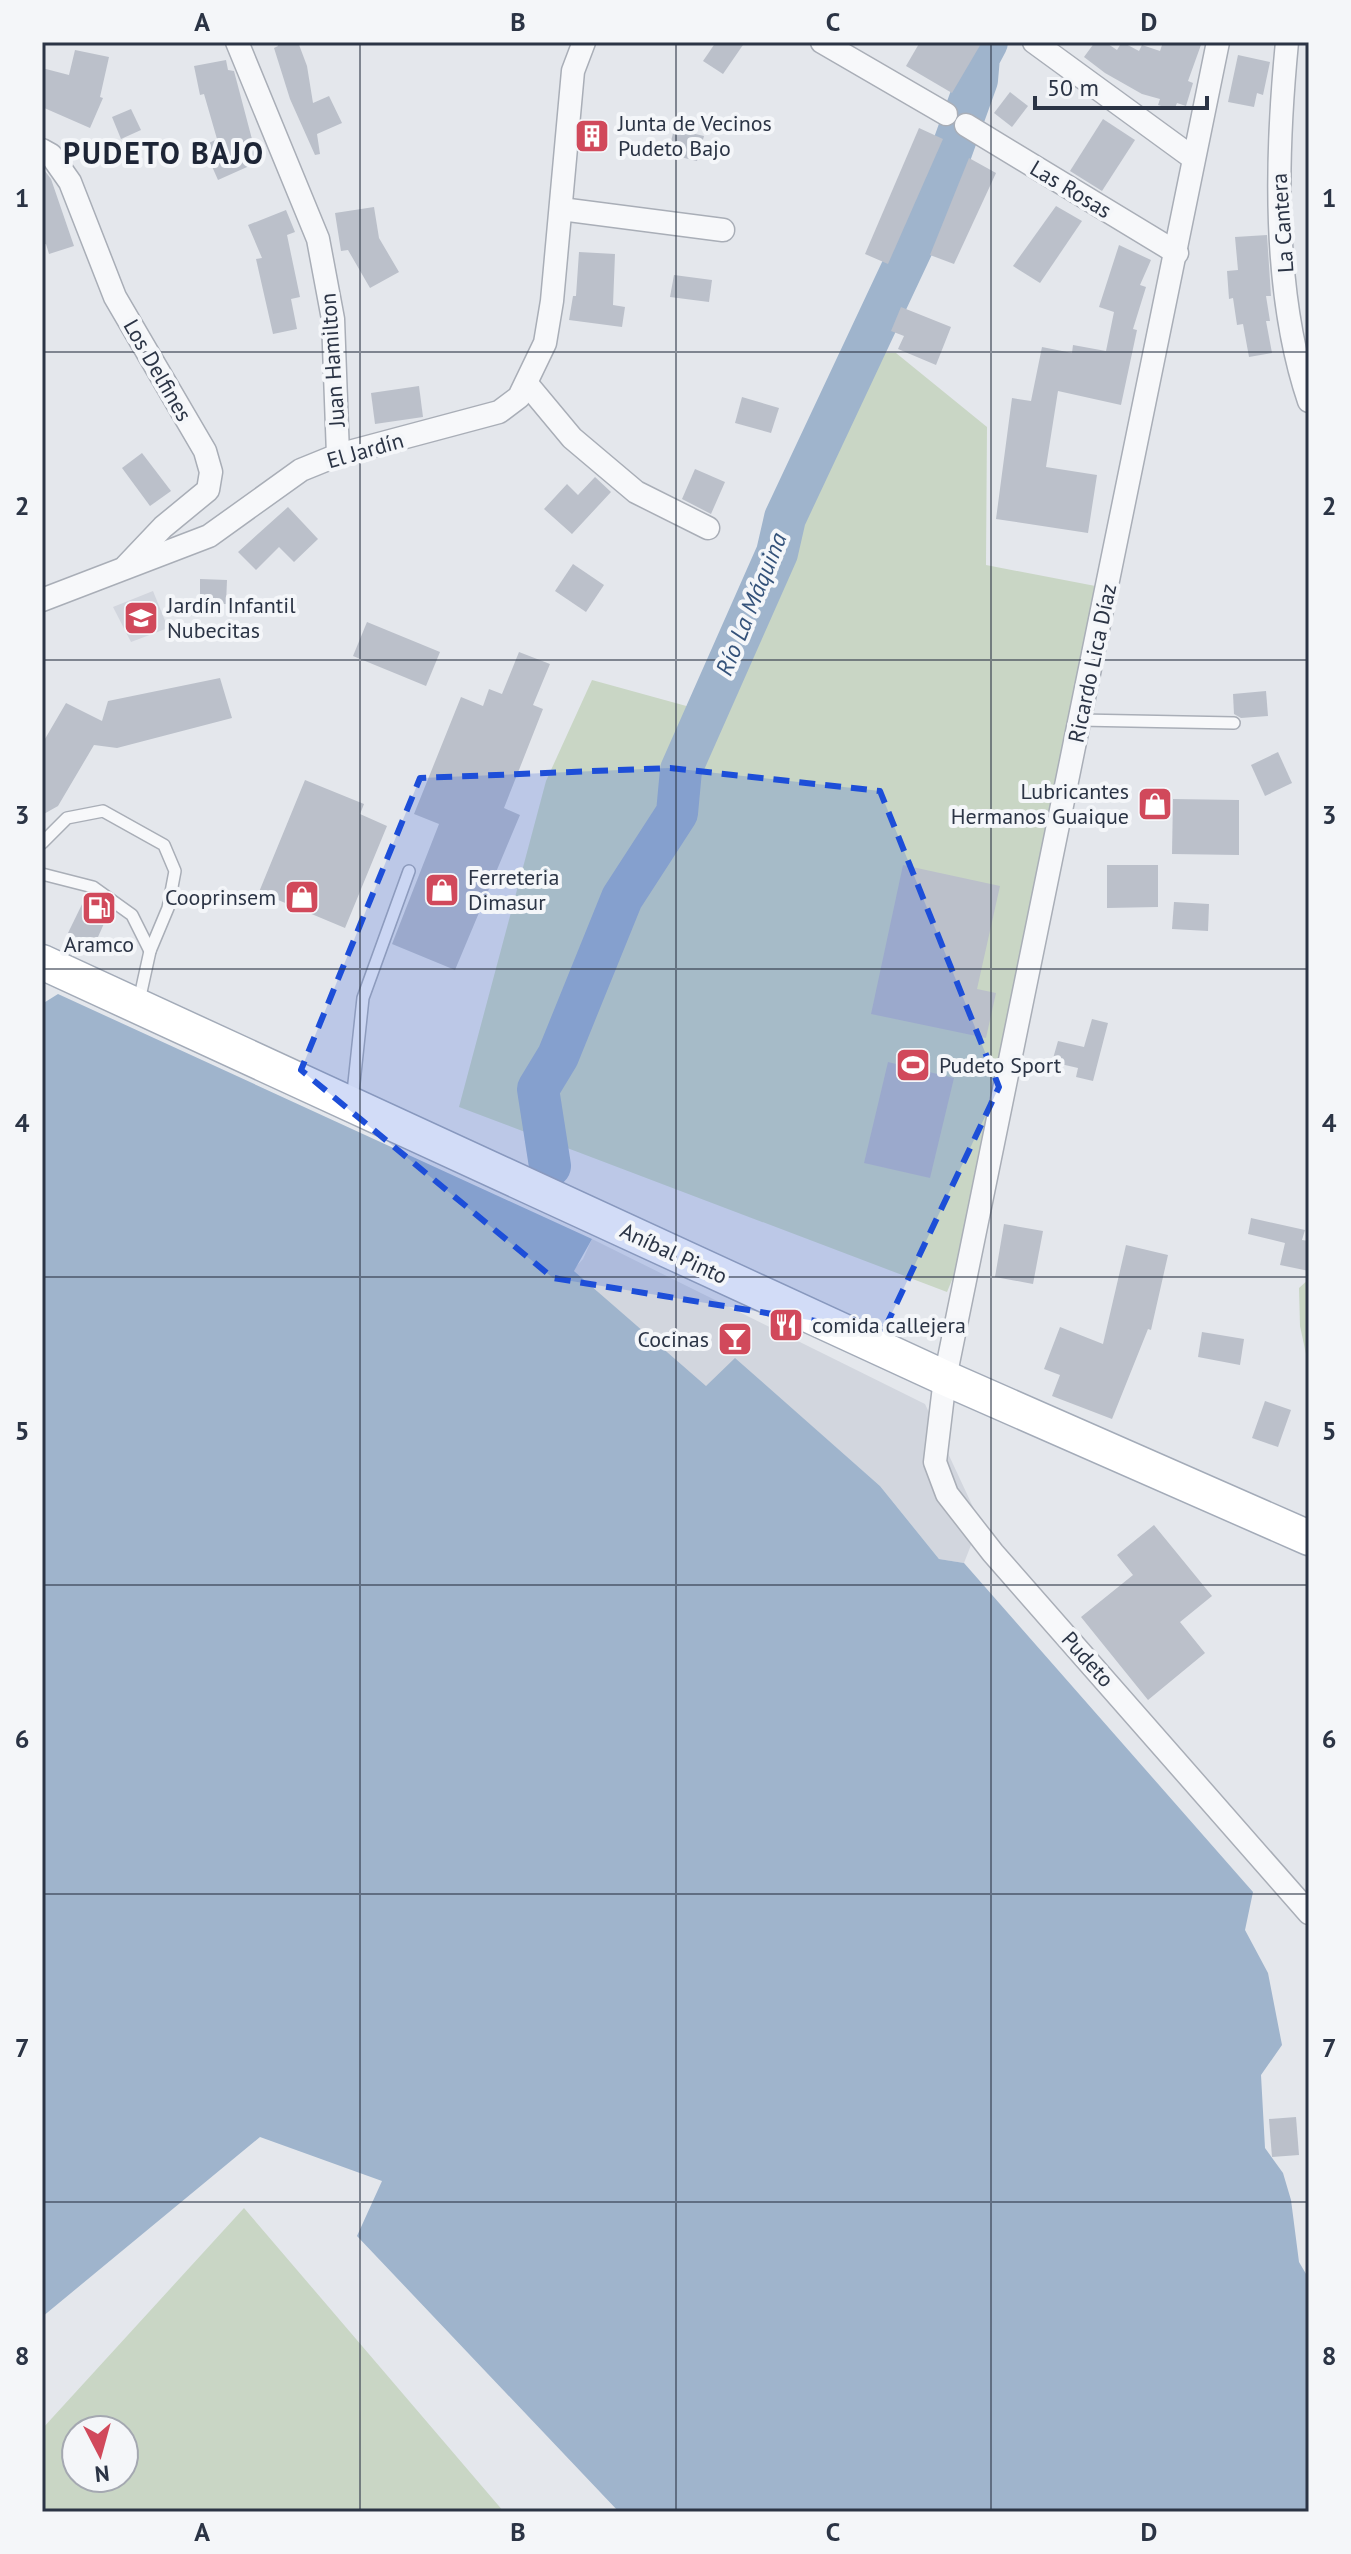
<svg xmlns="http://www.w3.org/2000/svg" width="1351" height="2554" font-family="'PT Sans',sans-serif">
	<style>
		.built { fill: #d2d6de }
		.green { fill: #c9d6c5; fill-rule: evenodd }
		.water { fill: #9fb4cc }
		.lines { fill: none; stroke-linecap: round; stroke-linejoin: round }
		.river { stroke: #9fb4cc; stroke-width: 42 }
		.building { fill: #bbc0ca }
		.lane-casing { stroke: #a9aeb7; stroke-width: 14 }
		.street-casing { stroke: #a9aeb7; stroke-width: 25 }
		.primary-casing { stroke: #a3abb8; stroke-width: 37 }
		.lane { stroke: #f7f8fa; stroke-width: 11 }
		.street { stroke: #f7f8fa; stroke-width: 22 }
		.primary { stroke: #fff; stroke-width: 34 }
		.marked { fill: #1d4ed8; fill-opacity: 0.2; stroke: #1d4ed8; stroke-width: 6; stroke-dasharray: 16 10; stroke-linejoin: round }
		.grid { fill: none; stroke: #2b3445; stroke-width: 2; stroke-opacity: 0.55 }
		.labels { text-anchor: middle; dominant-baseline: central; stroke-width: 8; stroke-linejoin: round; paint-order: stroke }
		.poi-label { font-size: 22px; fill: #2b3445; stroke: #f4f6f9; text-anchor: start }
		.street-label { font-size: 22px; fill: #2b3445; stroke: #f4f6f9 }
		.water-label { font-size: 24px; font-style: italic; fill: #34527a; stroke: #f4f6f9 }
		.district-label { font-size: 30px; font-weight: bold; letter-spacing: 2px; fill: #1d2536; stroke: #f4f6f9 }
		.neatline { fill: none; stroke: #2b3445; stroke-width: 3 }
		.grid-label { font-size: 26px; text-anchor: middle; font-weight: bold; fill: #2b3445 }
	</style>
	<rect width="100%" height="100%" fill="#e4e7ec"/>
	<g class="built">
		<polygon points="153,591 168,628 131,642 113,607"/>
		<polygon points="592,1239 925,1404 980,1522 964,1563 939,1559 880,1486 735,1359 706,1387 573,1270 583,1259"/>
	</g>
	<g class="green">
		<polygon points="843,353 896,353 987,427 986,565 1111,589 981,1210 947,1292 459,1107 546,781 592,680 690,707"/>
		<polygon points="1309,1279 1309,1368 1300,1326 1299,1288"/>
		<path d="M244,2208L504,2512H42V2429ZM76,2430H124V2478H76Z"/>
	</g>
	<polygon class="water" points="58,994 592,1239 574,1271 706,1386 735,1358 880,1486 939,1559 964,1563 1253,1892 1245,1930 1268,1973 1282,2045 1261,2075 1265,2148 1283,2173 1291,2200 1299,2262 1309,2279 1309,2512 619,2512 357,2236 382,2181 260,2137 42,2317 42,1004"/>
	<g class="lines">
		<polyline class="river" points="550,1166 538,1089 558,1056 622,898 677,813 681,770 777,553 785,518 932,205 977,80 979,57 987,42"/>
	</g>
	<g class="building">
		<polygon points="277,42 298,42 307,66 313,103 329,96 342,123 317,134 320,154 315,155 290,99 274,48 278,46"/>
		<polygon points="716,42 745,42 723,74 703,61"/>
		<polygon points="920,42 982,42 952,93 906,66"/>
		<polygon points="1095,42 1105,42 1117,50 1122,42 1139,51 1142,45 1160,51 1163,42 1202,42 1188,81 1193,83 1186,106 1177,103 1174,110 1158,105 1160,99 1142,94 1105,73 1084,57"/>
		<polygon points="75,50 109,57 100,97 103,98 90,128 42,107 42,68 69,75"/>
		<polygon points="1238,55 1270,62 1263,95 1257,93 1254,107 1228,102"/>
		<polygon points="226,60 228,70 234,71 253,143 257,141 265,159 218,180 203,146 217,139 204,94 200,95 194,66"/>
		<polygon points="1010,92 1028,106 1012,127 994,113"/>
		<polygon points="131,109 141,130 121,139 112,117"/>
		<polygon points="1103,119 1135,140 1102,191 1070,171"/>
		<polygon points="919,128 943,139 888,264 865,254"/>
		<polygon points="674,129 704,136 697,161 668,154"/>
		<polygon points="969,158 996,173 954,264 930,255"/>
		<polygon points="42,167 51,179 74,246 49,254 46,244 42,245"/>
		<polygon points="1056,206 1082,221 1040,283 1013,266"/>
		<polygon points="374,207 379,238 399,272 370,288 348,250 341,251 335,213"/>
		<polygon points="286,210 295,232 287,235 300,297 291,299 297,329 273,334 256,259 262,258 248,225"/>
		<polygon points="1267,235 1271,296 1266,296 1270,321 1266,321 1272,353 1249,357 1243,324 1237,325 1233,298 1229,299 1227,271 1238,270 1235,237"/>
		<polygon points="1119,245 1151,260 1140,285 1146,287 1133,329 1137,330 1121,405 1058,391 1046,467 1097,475 1088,533 996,519 1012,398 1031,401 1042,347 1072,353 1073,345 1106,351 1114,312 1099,307"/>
		<polygon points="579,252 615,254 613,305 625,307 622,327 569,320 573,296 576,296"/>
		<polygon points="674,275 712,280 709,302 670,297"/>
		<polygon points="901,307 951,327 936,365 898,349 904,336 891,331"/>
		<polygon points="419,386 423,417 375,424 371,393"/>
		<polygon points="742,397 779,408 771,433 735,423"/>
		<polygon points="142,453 171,491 150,506 122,468"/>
		<polygon points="695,469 725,482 711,514 682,499"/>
		<polygon points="595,477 611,492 572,534 544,509 567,484 578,495"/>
		<polygon points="288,507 318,539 294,562 279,547 256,570 238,552"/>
		<polygon points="573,564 604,585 586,612 555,591"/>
		<polygon points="200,579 227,580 226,604 200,603"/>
		<polygon points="367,622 440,652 426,686 353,656"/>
		<polygon points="519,652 550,664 533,705 543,709 504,808 520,815 455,970 392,944 439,824 414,814 461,697 483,706 489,689 502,694"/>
		<polygon points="220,678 232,718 117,748 94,745 58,806 42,815 42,744 66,703 102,721 108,701"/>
		<polygon points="1266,691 1268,716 1241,718 1234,714 1233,694"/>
		<polygon points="1278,752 1292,783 1265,796 1251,765"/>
		<polygon points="305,780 364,804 360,814 387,826 345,928 259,892"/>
		<polygon points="1173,799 1239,800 1239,855 1172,854"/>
		<polygon points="903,865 1000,886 977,989 996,993 986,1038 871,1014"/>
		<polygon points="1107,865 1158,865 1158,907 1107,908"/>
		<polygon points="87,894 110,910 94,946 68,933"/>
		<polygon points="1174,902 1209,904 1208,931 1172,929"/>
		<polygon points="1092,1019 1108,1023 1093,1081 1076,1077 1078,1068 1052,1062 1058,1041 1084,1047"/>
		<polygon points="888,1062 954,1078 930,1178 864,1163"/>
		<polygon points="1251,1218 1305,1230 1302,1240 1309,1241 1309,1271 1280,1265 1285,1243 1248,1234"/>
		<polygon points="1004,1224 1043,1231 1033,1284 995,1277"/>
		<polygon points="1126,1245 1168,1255 1151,1330 1148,1329 1112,1419 1052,1396 1060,1375 1044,1369 1060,1327 1103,1344"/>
		<polygon points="1202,1332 1244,1339 1240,1365 1198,1357"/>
		<polygon points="1265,1401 1291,1410 1278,1447 1252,1438"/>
		<polygon points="1154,1525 1212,1596 1180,1622 1205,1653 1148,1700 1081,1617 1133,1575 1117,1555"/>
		<polygon points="1296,2117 1299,2155 1272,2157 1269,2119"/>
	</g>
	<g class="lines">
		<g class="lane-casing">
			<g id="lane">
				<polyline points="1080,720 1234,723"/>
				<polyline points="42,843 67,818 103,811 164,845 175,871 168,908 150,951 139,1001"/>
				<polyline points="42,874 93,887 132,915 150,951"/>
				<polyline points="352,1102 363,998 409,871"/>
			</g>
		</g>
		<g class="street-casing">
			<g id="street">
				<polyline points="237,42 318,239 333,319 338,455"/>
				<polyline points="822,42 946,114"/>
				<polyline points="1034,42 1193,158"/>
				<polyline points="1218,42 945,1378 935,1462 947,1494 993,1553 1309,1913"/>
				<path d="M1287,42C1276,155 1272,292 1309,401"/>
				<polyline points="966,125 1177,253"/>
				<polyline points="42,150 51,155 70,182 115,297 205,451 211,472 208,490 163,527 126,566"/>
				<polyline points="561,209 723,230"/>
				<polyline points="527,384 572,438 636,492 708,528"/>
				<polyline points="42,600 209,536 301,470 338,455 499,412 519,397 545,343 552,301 573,71 584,42"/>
			</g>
		</g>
		<g class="primary-casing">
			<polyline id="primary" points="42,962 945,1378 1309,1538"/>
		</g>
		<use href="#lane" class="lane"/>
		<use href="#street" class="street"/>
		<use href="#primary" class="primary"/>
	</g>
	<path class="marked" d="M670,768L880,791L999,1087L883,1332L553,1278L301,1070L420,778Z"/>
	<path class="grid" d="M360,42V2512M676,42V2512M991,42V2512M42,352H1309M42,660H1309M42,969H1309M42,1277H1309M42,1585H1309M42,1894H1309M42,2202H1309"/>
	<defs>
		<g id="building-square" transform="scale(1.8)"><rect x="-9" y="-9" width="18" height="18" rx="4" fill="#d1495b" stroke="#f4f6f9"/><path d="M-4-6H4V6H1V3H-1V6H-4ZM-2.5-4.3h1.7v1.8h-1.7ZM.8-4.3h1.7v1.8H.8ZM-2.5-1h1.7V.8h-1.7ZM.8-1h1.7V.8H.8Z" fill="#fff"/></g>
		<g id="school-square" transform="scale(1.8)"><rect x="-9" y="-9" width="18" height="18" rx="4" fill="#d1495b" stroke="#f4f6f9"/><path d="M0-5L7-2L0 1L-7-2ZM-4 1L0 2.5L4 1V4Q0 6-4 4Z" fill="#fff"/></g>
		<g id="shop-square" transform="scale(1.8)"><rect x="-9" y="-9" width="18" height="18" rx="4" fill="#d1495b" stroke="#f4f6f9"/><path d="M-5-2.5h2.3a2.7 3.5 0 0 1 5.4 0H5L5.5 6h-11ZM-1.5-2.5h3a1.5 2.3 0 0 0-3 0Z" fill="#fff"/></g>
		<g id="fuel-square" transform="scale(1.8)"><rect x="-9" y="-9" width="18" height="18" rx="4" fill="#d1495b" stroke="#f4f6f9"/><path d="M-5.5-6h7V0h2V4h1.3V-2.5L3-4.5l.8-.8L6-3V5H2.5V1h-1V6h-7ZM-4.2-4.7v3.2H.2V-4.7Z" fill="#fff"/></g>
		<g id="stadium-square" transform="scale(1.8)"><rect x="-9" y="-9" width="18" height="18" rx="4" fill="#d1495b" stroke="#f4f6f9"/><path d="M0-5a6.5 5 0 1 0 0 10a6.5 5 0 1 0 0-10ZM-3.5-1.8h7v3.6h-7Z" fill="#fff"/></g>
		<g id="restaurant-square" transform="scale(1.8)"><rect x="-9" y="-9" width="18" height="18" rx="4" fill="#d1495b" stroke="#f4f6f9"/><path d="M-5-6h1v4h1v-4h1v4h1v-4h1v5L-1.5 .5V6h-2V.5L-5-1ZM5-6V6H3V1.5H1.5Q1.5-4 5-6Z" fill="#fff"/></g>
		<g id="bar-square" transform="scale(1.8)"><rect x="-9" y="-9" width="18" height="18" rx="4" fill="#d1495b" stroke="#f4f6f9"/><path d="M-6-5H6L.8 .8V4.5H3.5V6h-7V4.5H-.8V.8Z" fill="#fff"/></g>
	</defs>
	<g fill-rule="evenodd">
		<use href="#building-square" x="592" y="136"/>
		<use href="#school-square" x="141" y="618"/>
		<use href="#shop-square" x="1155" y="804"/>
		<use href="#shop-square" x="442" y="890"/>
		<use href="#shop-square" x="302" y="897"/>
		<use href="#fuel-square" x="99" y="908"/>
		<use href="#stadium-square" x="913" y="1065"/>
		<use href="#restaurant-square" x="786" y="1325"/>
		<use href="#bar-square" x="735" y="1339"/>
	</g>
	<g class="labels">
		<g class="poi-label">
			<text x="618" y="123">Junta de Vecinos<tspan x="618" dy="25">Pudeto Bajo</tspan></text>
			<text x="167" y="605">Jardín Infantil<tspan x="167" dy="25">Nubecitas</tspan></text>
			<text x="1129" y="791" text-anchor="end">Lubricantes<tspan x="1129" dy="25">Hermanos Guaique</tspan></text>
			<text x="468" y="877">Ferreteria<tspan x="468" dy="25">Dimasur</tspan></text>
			<text x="276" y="897" text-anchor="end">Cooprinsem</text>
			<text x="99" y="944" text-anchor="middle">Aramco</text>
			<text x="939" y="1065">Pudeto Sport</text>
			<text x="812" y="1325">comida callejera</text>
			<text x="709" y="1339" text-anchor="end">Cocinas</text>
		</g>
		<g class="street-label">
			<text transform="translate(1071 189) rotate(31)">Las Rosas</text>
			<text transform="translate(1282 223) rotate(-94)">La Cantera</text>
			<text transform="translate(332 360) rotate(-94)">Juan Hamilton</text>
			<text transform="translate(158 370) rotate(60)">Los Delfines</text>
			<text transform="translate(365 450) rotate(-16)">El Jardín</text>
			<text transform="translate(1092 663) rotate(-78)">Ricardo Lica Díaz</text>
			<text transform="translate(674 1253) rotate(25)">Aníbal Pinto</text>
			<text transform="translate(1088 1659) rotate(48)">Pudeto</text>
		</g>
		<g class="water-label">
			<text transform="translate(751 604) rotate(-68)">Río La Máquina</text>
		</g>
		<g class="district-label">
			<text x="164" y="152">PUDETO BAJO</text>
		</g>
	</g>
	<rect width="1351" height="2554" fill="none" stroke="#f4f6f9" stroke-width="88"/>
	<g transform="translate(100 2454) rotate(174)"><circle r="38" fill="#f4f6f9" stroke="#a4a8b1" stroke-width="2"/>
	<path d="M0-6L14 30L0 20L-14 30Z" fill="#d1495b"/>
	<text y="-12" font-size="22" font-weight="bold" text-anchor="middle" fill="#2b3445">N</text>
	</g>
	<path d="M1035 96v12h172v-12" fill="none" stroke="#2b3445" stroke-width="4"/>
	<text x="1047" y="96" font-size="24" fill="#2b3445" stroke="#f4f6f9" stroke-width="6" paint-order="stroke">50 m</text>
	<rect x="44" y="44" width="1263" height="2466" class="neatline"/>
	<g class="grid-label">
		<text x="202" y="31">A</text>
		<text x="518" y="31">B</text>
		<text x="833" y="31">C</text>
		<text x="1149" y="31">D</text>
		<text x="22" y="207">1</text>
		<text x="1329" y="207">1</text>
		<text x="22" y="515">2</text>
		<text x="1329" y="515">2</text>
		<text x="22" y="824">3</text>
		<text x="1329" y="824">3</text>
		<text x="22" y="1132">4</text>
		<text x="1329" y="1132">4</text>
		<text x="22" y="1440">5</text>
		<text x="1329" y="1440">5</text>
		<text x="22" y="1748">6</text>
		<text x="1329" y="1748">6</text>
		<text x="22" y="2057">7</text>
		<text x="1329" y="2057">7</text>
		<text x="22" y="2365">8</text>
		<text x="1329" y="2365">8</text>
		<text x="202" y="2541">A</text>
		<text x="518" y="2541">B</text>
		<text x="833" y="2541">C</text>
		<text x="1149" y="2541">D</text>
	</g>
</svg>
